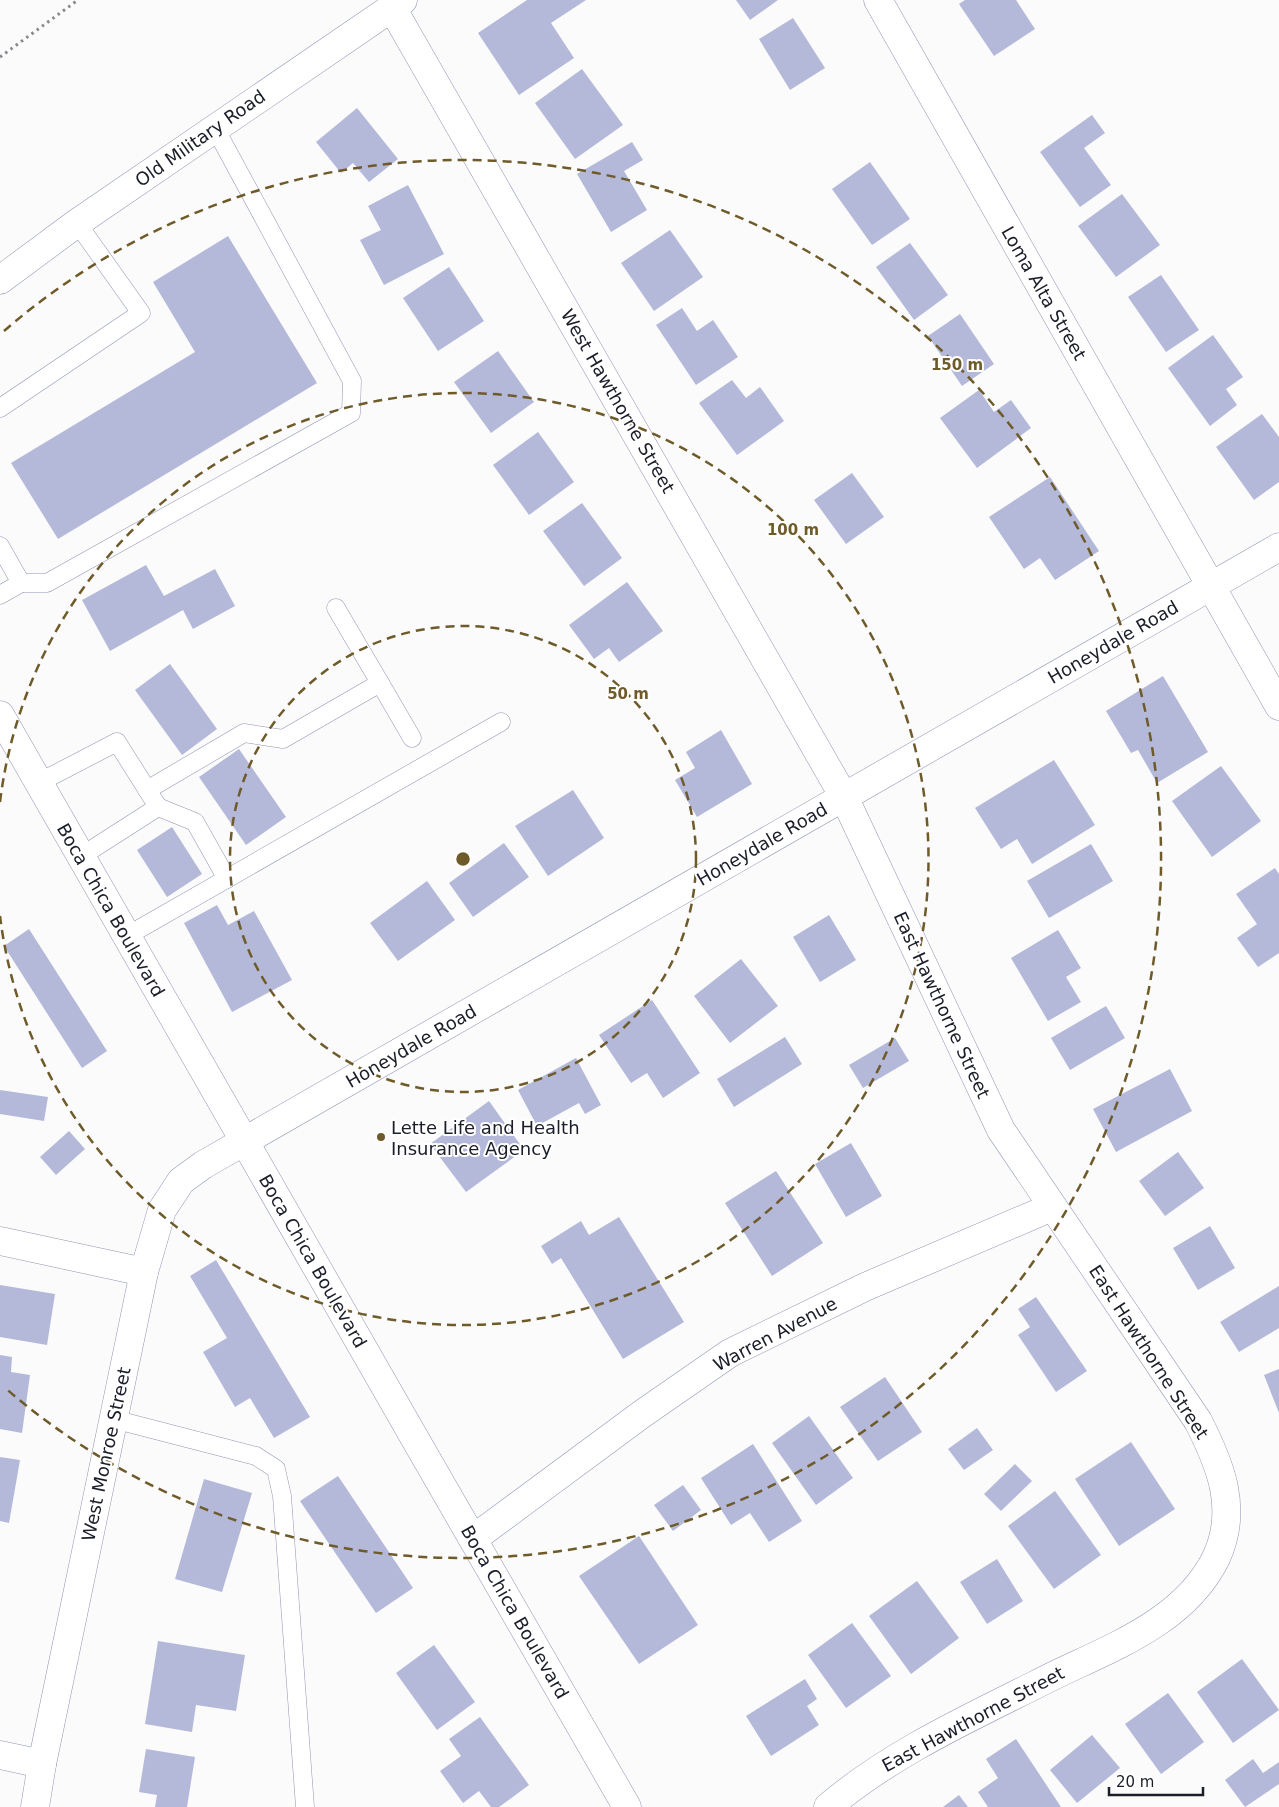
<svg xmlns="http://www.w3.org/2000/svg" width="1279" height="1807" font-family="'DejaVu Sans',sans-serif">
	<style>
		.building { fill: #b4b9da }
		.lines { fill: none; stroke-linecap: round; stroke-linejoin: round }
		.service-casing { stroke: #9095b5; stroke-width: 19 }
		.minor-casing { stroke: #9095b5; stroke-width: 29 }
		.tertiary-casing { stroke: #9095b5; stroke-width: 29 }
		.primary-casing { stroke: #9095b5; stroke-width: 29 }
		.path { stroke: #88898f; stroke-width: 3; stroke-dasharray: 2.5 4; stroke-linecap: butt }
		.service { stroke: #fff; stroke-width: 18 }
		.minor { stroke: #fff; stroke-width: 28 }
		.tertiary { stroke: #fff; stroke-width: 28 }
		.primary { stroke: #fff; stroke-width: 28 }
		.ring { fill: none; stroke: #6f5b2a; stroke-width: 2.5; stroke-dasharray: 9 6 }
		.poi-dot { fill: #6f5b2a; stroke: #fff; stroke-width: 2 }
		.labels { text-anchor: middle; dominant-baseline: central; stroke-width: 4; stroke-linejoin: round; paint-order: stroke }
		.street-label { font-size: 18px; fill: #1b1d29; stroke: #fff }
		.poi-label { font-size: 18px; fill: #1b1d29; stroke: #fff; text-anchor: start }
		.centre { fill: #6f5b2a; stroke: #fff; stroke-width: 2.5 }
		.ring-label { font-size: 15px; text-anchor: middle; font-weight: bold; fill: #6f5b2a; stroke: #fff; stroke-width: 4; stroke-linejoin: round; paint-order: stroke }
	</style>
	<rect width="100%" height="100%" fill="#fbfbfb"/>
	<g class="building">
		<polygon points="527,0 586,0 551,23 574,58 519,95 478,33"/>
		<polygon points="736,0 778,0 750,20"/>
		<polygon points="965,0 1016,0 1035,29 994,56 959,4"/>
		<polygon points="793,18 825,68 790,90 759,39"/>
		<polygon points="582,69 623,125 575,159 535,103"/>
		<polygon points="357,108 398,159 369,182 353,163 341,173 316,142"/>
		<polygon points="1092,115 1105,133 1084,148 1111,185 1080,207 1040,152"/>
		<polygon points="632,142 643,160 624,171 647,210 611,232 577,174"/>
		<polygon points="870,162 910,219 872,245 832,189"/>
		<polygon points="408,185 444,254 384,285 360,240 381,230 368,206"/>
		<polygon points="1122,194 1160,245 1116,277 1078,226"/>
		<polygon points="670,230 703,277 654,311 621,263"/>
		<polygon points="228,236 317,383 58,539 11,463 195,352 153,282"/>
		<polygon points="910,243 948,295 914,320 876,267"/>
		<polygon points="449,267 484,321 438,351 403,298"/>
		<polygon points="1161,275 1199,330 1166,352 1128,297"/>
		<polygon points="682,308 697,331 713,320 738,357 696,385 656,325"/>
		<polygon points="960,314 994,364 962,386 928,336"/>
		<polygon points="1213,335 1243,377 1226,389 1237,405 1210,426 1168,368"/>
		<polygon points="498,351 534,402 491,433 454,382"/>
		<polygon points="732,380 746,398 760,387 784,421 737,455 699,403"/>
		<polygon points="979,390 994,412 1011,400 1031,428 977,468 940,418"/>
		<polygon points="1262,414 1279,437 1279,482 1254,500 1216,447"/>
		<polygon points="538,432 574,482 529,515 493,465"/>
		<polygon points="852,473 884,517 846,544 814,500"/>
		<polygon points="1050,477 1099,551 1055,580 1040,558 1024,569 989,517"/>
		<polygon points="582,503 622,558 584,586 543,531"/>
		<polygon points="146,565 164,596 215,569 235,606 193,629 183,610 110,651 82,600"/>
		<polygon points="627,582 663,631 619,662 609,648 594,659 569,625"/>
		<polygon points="170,664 217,729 182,755 135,690"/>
		<polygon points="1163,676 1208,752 1157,783 1138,750 1131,753 1106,711"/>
		<polygon points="721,730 752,784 697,817 675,780 695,768 686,752"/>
		<polygon points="239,749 286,817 246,845 199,777"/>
		<polygon points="1054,760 1095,825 1032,864 1017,839 1001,849 975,808"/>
		<polygon points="1221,766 1261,821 1212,857 1172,801"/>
		<polygon points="573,790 604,838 548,876 515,826"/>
		<polygon points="172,827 202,874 167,897 137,850"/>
		<polygon points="504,843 529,877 473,917 449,883"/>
		<polygon points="1091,844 1113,881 1049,918 1027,881"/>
		<polygon points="1275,868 1279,874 1279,953 1258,967 1237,938 1257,924 1236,894"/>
		<polygon points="427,881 455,920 398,961 370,923"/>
		<polygon points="217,905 228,925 254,911 292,980 232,1012 184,923"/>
		<polygon points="829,915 856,960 820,982 793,937"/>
		<polygon points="29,929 107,1051 82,1068 4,946"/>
		<polygon points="1058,930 1081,968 1066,977 1081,1002 1048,1021 1011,958"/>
		<polygon points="741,959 778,1006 730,1043 694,996"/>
		<polygon points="652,1000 700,1073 663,1098 647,1073 631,1083 599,1035"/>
		<polygon points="1106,1006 1125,1038 1070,1070 1051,1038"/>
		<polygon points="785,1037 802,1064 734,1107 717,1079"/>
		<polygon points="895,1038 909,1061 863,1088 849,1065"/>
		<polygon points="576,1058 601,1105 585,1114 579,1103 537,1126 518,1090"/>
		<polygon points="1170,1069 1192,1111 1116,1152 1093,1109"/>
		<polygon points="0,1090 48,1097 44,1121 0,1114"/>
		<polygon points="489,1101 524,1150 466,1192 430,1144"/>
		<polygon points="69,1131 85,1149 56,1175 40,1157"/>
		<polygon points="851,1143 882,1196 846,1217 815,1164"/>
		<polygon points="1178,1152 1204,1188 1165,1216 1139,1181"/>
		<polygon points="776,1171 823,1243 772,1276 725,1203"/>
		<polygon points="619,1217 684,1322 623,1359 561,1258 552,1264 541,1246 581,1221 589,1235"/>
		<polygon points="1210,1226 1235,1268 1198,1290 1173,1248"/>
		<polygon points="216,1260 310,1417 274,1438 250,1398 235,1407 203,1352 227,1338 190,1276"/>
		<polygon points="0,1285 55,1294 47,1345 0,1337"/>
		<polygon points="1279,1286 1279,1328 1239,1352 1220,1322"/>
		<polygon points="1036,1297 1087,1371 1056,1392 1018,1335 1030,1327 1018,1309"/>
		<polygon points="0,1355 12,1357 11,1372 30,1375 22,1433 0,1429"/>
		<polygon points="1279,1369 1279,1413 1264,1375"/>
		<polygon points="885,1377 922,1432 878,1461 840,1407"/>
		<polygon points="809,1416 853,1478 816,1505 772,1443"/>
		<polygon points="977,1428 993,1450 964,1470 948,1449"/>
		<polygon points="1131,1442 1175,1509 1119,1546 1075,1479"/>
		<polygon points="753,1444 802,1521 769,1542 750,1513 731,1525 701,1478"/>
		<polygon points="0,1457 20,1460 9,1523 0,1521"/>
		<polygon points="1015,1464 1032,1481 1001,1511 984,1494"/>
		<polygon points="338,1476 413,1588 376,1613 300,1501"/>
		<polygon points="204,1479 252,1493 222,1592 175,1579"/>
		<polygon points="683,1485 701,1510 673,1531 654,1505"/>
		<polygon points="1055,1491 1101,1555 1054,1589 1008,1526"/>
		<polygon points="639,1536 698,1625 639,1664 579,1576"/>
		<polygon points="997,1559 1023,1601 987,1624 960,1582"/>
		<polygon points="917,1581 959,1638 911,1674 869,1616"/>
		<polygon points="852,1623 891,1676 846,1708 808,1655"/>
		<polygon points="158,1641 245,1655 236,1711 196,1705 192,1732 145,1724"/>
		<polygon points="434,1645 475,1702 437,1730 396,1673"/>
		<polygon points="1242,1659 1279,1710 1233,1743 1197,1692"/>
		<polygon points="805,1679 817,1699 807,1706 819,1725 771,1756 746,1716"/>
		<polygon points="1168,1693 1204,1742 1161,1774 1125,1724"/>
		<polygon points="480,1717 529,1785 499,1807 491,1807 479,1791 463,1803 440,1771 461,1756 449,1739"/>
		<polygon points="1092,1735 1120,1768 1077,1803 1050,1770"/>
		<polygon points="1016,1739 1061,1807 988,1807 978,1792 998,1778 986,1759"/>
		<polygon points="146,1749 195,1757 187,1807 155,1807 157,1795 139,1792"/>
		<polygon points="1253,1759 1263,1773 1279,1762 1279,1784 1245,1807 1225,1780"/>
		<polygon points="959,1795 968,1807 943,1807"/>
	</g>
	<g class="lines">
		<g class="service-casing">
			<g id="service">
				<polyline points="0,408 141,313 77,223"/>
				<polyline points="0,546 21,583 0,595"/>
				<polyline points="21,583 47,583 351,413 352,381 215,128"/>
				<polyline points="380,683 412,738"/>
				<polyline points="38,783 117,742 158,807 80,857"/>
				<polyline points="147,790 244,733 283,739 380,683 336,608"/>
				<polyline points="158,807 195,822 227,879"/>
				<polyline points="125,937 501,722"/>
				<polyline points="113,1419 256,1456 276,1469 282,1496 305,1807"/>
			</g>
		</g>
		<g class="minor-casing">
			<g id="minor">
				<polyline points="878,0 1279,706"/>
				<path d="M391,6L844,797L1001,1130L1198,1421C1220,1464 1239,1509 1216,1558C1182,1627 1100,1651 1037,1684C965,1720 889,1755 828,1807"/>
				<polyline points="0,1241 144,1272"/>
				<polyline points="473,1539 642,1414 730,1353 865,1287 1052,1207"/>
				<polyline points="0,1755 42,1764"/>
			</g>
		</g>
		<g class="tertiary-casing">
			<g id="tertiary">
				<polyline points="0,280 77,223 403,0"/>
				<polyline points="35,1807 42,1764 144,1272 162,1210 181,1181 203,1165 1279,547"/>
			</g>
		</g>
		<g class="primary-casing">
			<path id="primary" d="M0,715C207,1080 418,1443 627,1807"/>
		</g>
		<polyline class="path" points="0,57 78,0"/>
		<use href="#service" class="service"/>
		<use href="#minor" class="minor"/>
		<use href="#tertiary" class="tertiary"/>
		<use href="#primary" class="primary"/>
	</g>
	<g class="ring">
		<circle cx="463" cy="859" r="233"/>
		<path d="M0 802A466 466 0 1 1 0 916"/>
		<path d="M4 331A699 699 0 1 1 4 1387"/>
	</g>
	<circle class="poi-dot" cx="381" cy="1137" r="5"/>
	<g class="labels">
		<g class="street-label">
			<text transform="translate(200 138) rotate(-35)">Old Military Road</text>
			<text transform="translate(1044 293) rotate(60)">Loma Alta Street</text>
			<text transform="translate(618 401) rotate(60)">West Hawthorne Street</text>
			<text transform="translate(1113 642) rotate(-30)">Honeydale Road</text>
			<text transform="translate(762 844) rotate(-30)">Honeydale Road</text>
			<text transform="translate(111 910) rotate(60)">Boca Chica Boulevard</text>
			<text transform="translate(942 1005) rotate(65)">East Hawthorne Street</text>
			<text transform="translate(411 1046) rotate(-30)">Honeydale Road</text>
			<text transform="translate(313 1261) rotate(60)">Boca Chica Boulevard</text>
			<text transform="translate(775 1334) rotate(-28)">Warren Avenue</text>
			<text transform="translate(1149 1352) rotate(57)">East Hawthorne Street</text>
			<text transform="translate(106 1454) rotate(-78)">West Monroe Street</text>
			<text transform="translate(515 1612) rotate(60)">Boca Chica Boulevard</text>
			<text transform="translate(973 1719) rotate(-28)">East Hawthorne Street</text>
		</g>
		<g class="poi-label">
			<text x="391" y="1127">Lette Life and Health<tspan x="391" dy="21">Insurance Agency</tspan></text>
		</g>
	</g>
	<circle cx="463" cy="859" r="8" class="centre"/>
	<g class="ring-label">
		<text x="957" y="370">150 m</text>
		<text x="793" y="535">100 m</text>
		<text x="628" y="699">50 m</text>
	</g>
	<path d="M1109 1787v8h94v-8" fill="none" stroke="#1b1d29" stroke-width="2.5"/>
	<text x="1116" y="1787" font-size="15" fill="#1b1d29" stroke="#ffffff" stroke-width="4" paint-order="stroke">20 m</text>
</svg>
